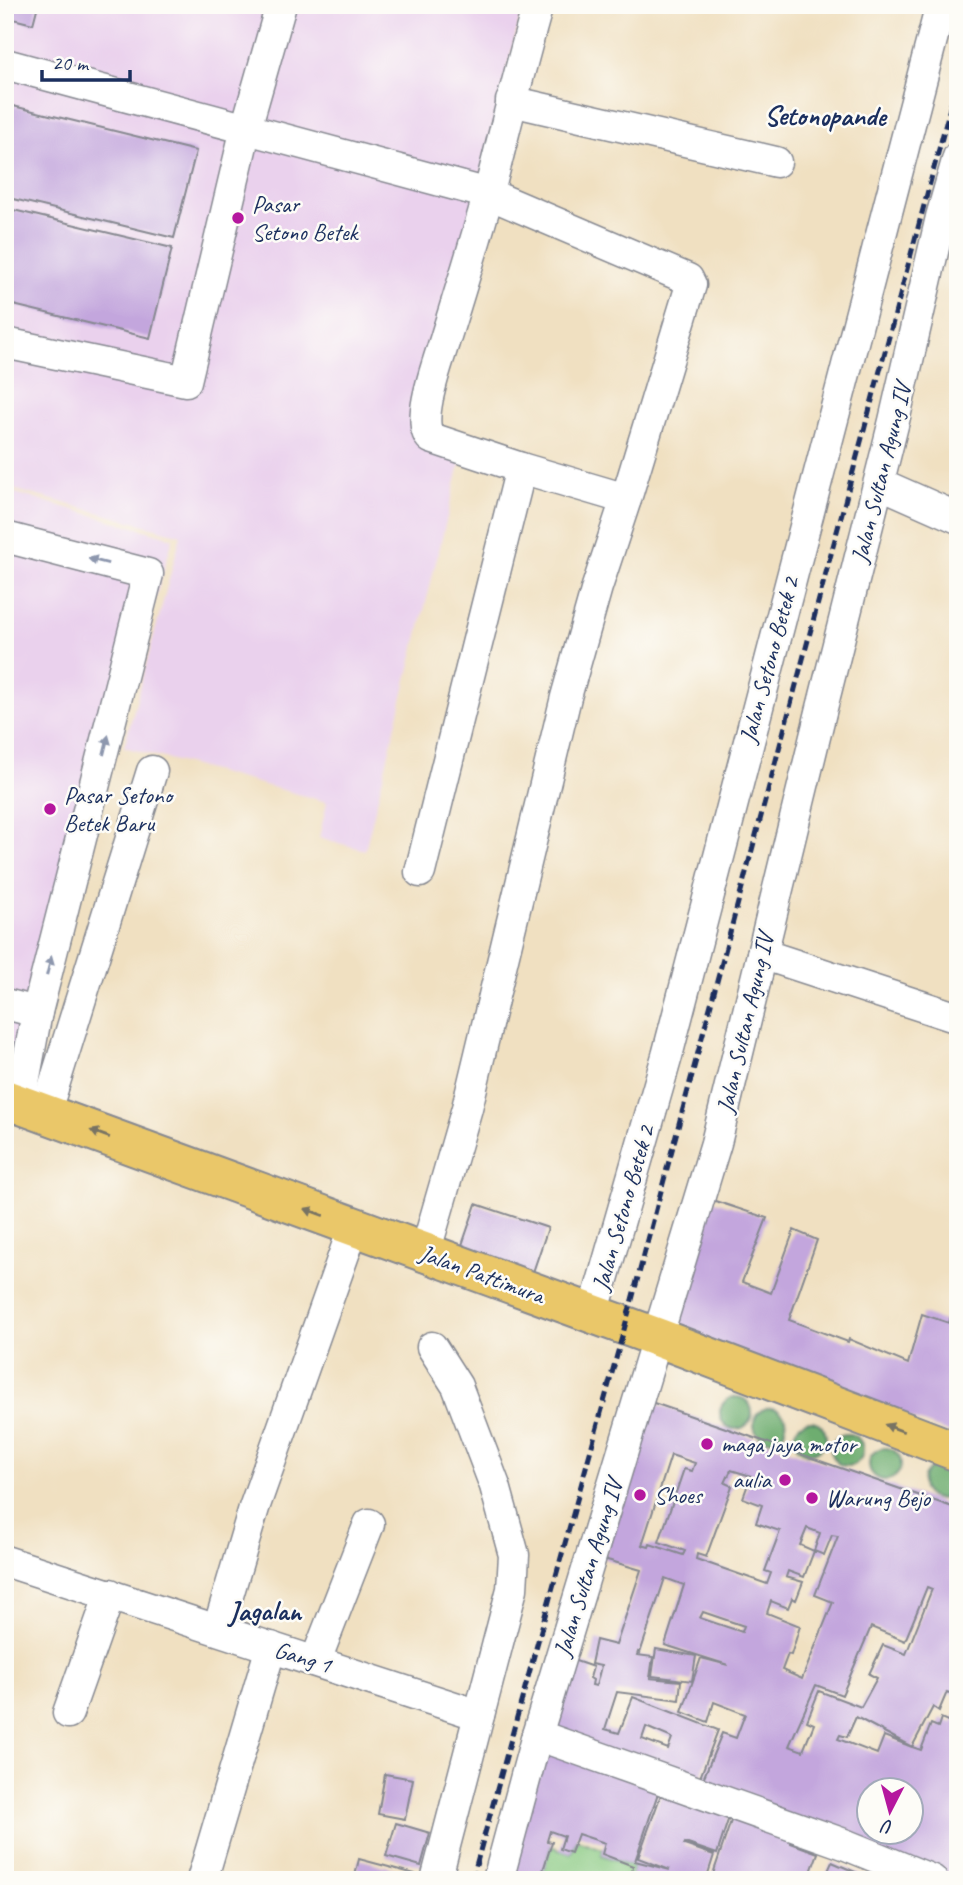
<svg xmlns="http://www.w3.org/2000/svg" width="963" height="1885" font-family="Caveat,sans-serif">
	<style>
		.built { fill: #ead1ed }
		.green { fill: #88c981; stroke: #527c70; stroke-width: 2 }
		.forest { fill: #6ead6f; stroke: #446e66; stroke-width: 2 }
		.building { fill: #c3a6dd; fill-rule: evenodd }
		.lines { fill: none; stroke-linecap: round; stroke-linejoin: round }
		.minor-casing { stroke: #868890; stroke-width: 33 }
		.major-casing { stroke: #868890; stroke-width: 42 }
		.minor { stroke: #fff; stroke-width: 30 }
		.major { stroke: #eac769; stroke-width: 38 }
		.rail { stroke: #1b2f5e; stroke-width: 5; stroke-dasharray: 10 5; stroke-linecap: butt }
		.oneway { fill: #8d97ae }
		.oneway2 { fill: #787363 }
		.poi-dot { fill: #b5179e; stroke: #fdfcf7; stroke-width: 2.5 }
		.labels { text-anchor: middle; dominant-baseline: central; stroke-width: 5; stroke-linejoin: round; paint-order: stroke }
		.poi-label { font-size: 24px; fill: #1b2f5e; stroke: #fdfcf7; text-anchor: start }
		.street-label { font-size: 24px; fill: #1b2f5e; stroke: #fdfcf7 }
		.quarter-label { font-size: 28px; font-weight: bold; fill: #1b2f5e; stroke: #fdfcf7 }
	</style>
	<rect width="100%" height="100%" fill="#fdfcf7"/>
	<filter id="ink" filterUnits="userSpaceOnUse"><feTurbulence type="fractalNoise" baseFrequency=".0143" numOctaves="2"/><feDisplacementMap in="SourceGraphic" scale="14" xChannelSelector="R" yChannelSelector="G"/><feConvolveMatrix kernelMatrix="1 2 1 2 8 2 1 2 1" color-interpolation-filters="sRGB"/></filter>
	<filter id="wash" filterUnits="userSpaceOnUse"><feTurbulence type="fractalNoise" baseFrequency=".00686" numOctaves="4" result="noise"/><feDisplacementMap in="SourceGraphic" scale="28" xChannelSelector="R" yChannelSelector="G"/><feGaussianBlur stdDeviation="1.57" result="paint"/><feColorMatrix in="noise" values="0 0 0 0 0 0 0 0 0 0 0 0 0 0 0 0 0 1.4 0 .05"/><feComposite in="paint" operator="in"/></filter>
	<g filter="url(#wash)">
		<rect width="100%" height="100%" fill="#f0e0c1"/>
		<g class="built">
			<polygon points="5,5 523,5 417,430 465,444 365,850 319,838 327,802 124,747 181,535 5,487"/>
			<polygon points="5,490 173,538 14,1083 5,1080"/>
		</g>
		<polygon class="green" points="577,1840 603,1849 602,1855 633,1866 631,1880 540,1880 551,1846 571,1853"/>
		<g class="forest">
			<circle cx="736" cy="1413" r="16"/>
			<circle cx="770" cy="1424" r="16"/>
			<circle cx="810" cy="1437" r="16"/>
			<circle cx="847" cy="1450" r="16"/>
			<circle cx="885" cy="1464" r="16"/>
			<circle cx="938" cy="1483" r="16"/>
		</g>
		<g id="blocks">
			<g class="building">
				<polygon points="5,5 38,5 33,24 5,17"/>
				<polygon points="5,104 196,151 174,238 5,197"/>
				<polygon points="5,208 172,248 150,338 5,303"/>
				<polygon points="703,1197 767,1218 742,1282 771,1293 794,1230 817,1240 789,1320 848,1342 849,1339 908,1364 922,1314 949,1323 953,1310 958,1312 958,1436 675,1331"/>
				<polygon points="476,1204 548,1228 532,1275 460,1251"/>
				<path d="M651,1402L958,1509V1696L947,1692L939,1711L933,1707L912,1747L921,1750L931,1724L938,1727L941,1718L952,1723L955,1715L958,1716V1863L952,1880L876,1854L701,1784L722,1733L736,1738L745,1714L714,1702L708,1722L682,1712L701,1658L728,1665L665,1645L684,1585L665,1578L640,1653L638,1652L637,1655L653,1657L650,1678L681,1681L679,1700L617,1692L605,1729L619,1733L633,1697L718,1730L695,1791L542,1734L567,1658L593,1667L590,1678L593,1680L592,1685L596,1686L601,1666L591,1664L596,1640L616,1645L641,1570L604,1559ZM671,1455L695,1463L692,1471L684,1469L659,1542L685,1551L683,1555L650,1544L649,1547L642,1545ZM731,1470L751,1476L743,1498L762,1505L756,1523L780,1531L765,1571L771,1573L767,1584L696,1559L697,1554L706,1557L732,1486L725,1483ZM807,1528L820,1533L814,1551L824,1555L832,1535L838,1536L815,1595L833,1602L802,1679L782,1670L788,1654L791,1655L800,1626L767,1613L771,1601L788,1608L792,1598L796,1600L803,1582L786,1577L788,1571L804,1577L814,1551L800,1545ZM927,1587L932,1589L906,1654L883,1645L869,1674L877,1678L861,1707L819,1691L807,1721L814,1724L803,1751L789,1746L816,1685L842,1695L871,1627L905,1641ZM703,1612L744,1626L742,1632L700,1618ZM856,1717L912,1747L884,1736L877,1754L838,1739L840,1735L847,1737ZM646,1727L672,1738L668,1749L642,1739ZM869,1790H911V1832H869Z"/>
				<polygon points="656,1649 696,1656 692,1681 652,1676"/>
				<polygon points="545,1747 659,1790 635,1861 670,1870 638,1858 663,1789 730,1814 717,1854 685,1843 684,1845 714,1855 706,1880 631,1880 633,1866 602,1854 605,1843 578,1834 571,1853 560,1849 564,1836 550,1831 547,1841 552,1842 540,1880 506,1870"/>
				<polygon points="385,1774 413,1779 405,1819 378,1814"/>
				<polygon points="733,1815 792,1838 791,1843 818,1853 808,1880 711,1880"/>
				<polygon points="396,1823 430,1833 421,1866 386,1856"/>
				<polygon points="359,1859 415,1874 414,1880 354,1880"/>
				<polygon points="832,1862 874,1880 824,1880"/>
			</g>
		</g>
	</g>
	<g filter="url(#ink)">
		<use href="#blocks" fill-opacity="0" stroke="#868890" stroke-width="2"/>
		<g class="lines">
			<g class="minor-casing">
				<g id="minor">
					<path d="M538,5C520,67 505,130 489,192C476,240 461,288 446,336C440,357 414,423 431,438L521,468L626,499"/>
					<polyline points="5,64 489,194 688,279 691,285 626,499 597,587 566,697 467,1108 425,1253"/>
					<polyline points="511,101 776,162"/>
					<polyline points="5,343 186,381 246,128 281,5"/>
					<polyline points="879,483 958,518"/>
					<polyline points="5,537 148,574 37,1012 20,1104"/>
					<polyline points="420,872 521,468"/>
					<polyline points="762,954 958,1018"/>
					<polyline points="5,1004 37,1012"/>
					<polyline points="45,1114 152,771"/>
					<polyline points="593,1314 667,1056 941,5"/>
					<polyline points="432,1347 457,1386 495,1486 514,1555 512,1589 436,1880"/>
					<polyline points="5,1561 479,1715"/>
					<polyline points="218,1629 254,1508 354,1226"/>
					<polyline points="316,1660 369,1524"/>
					<polyline points="68,1713 110,1594"/>
					<polyline points="537,1735 844,1844 932,1880"/>
					<polyline points="202,1880 271,1647"/>
					<polyline points="498,1880 537,1735 716,1143 821,712 894,421 941,217 958,157"/>
				</g>
			</g>
			<g class="major-casing">
				<polyline id="major" points="5,1099 659,1338 958,1452"/>
			</g>
			<use href="#minor" class="minor"/>
			<use href="#major" class="major"/>
			<polyline class="rail" points="472,1880 625,1326 958,78"/>
		</g>
		<defs><path id="oneway-solid" d="M-6-.8H1V-3.2L6.5 0L1 3.2V.8H-6Z" transform="scale(1.75)"/></defs>
		<g class="oneway">
			<use href="#oneway-solid" transform="translate(98 561) rotate(-166)"/>
			<use href="#oneway-solid" transform="translate(106 745) rotate(-76)"/>
			<use href="#oneway-solid" transform="translate(49 966) rotate(-76)"/>
		</g>
		<g class="oneway2">
			<use href="#oneway-solid" transform="translate(100 1134) rotate(-160)"/>
			<use href="#oneway-solid" transform="translate(314 1212) rotate(-160)"/>
			<use href="#oneway-solid" transform="translate(894 1428) rotate(-159)"/>
		</g>
	</g>
	<g class="poi-dot">
		<circle cx="238" cy="218" r="7"/>
		<circle cx="50" cy="809" r="7"/>
		<circle cx="707" cy="1444" r="7"/>
		<circle cx="785" cy="1480" r="7"/>
		<circle cx="640" cy="1495" r="7"/>
		<circle cx="812" cy="1498" r="7"/>
	</g>
	<g class="labels">
		<g class="poi-label">
			<text x="252" y="204">Pasar<tspan x="252" dy="28">Setono Betek</tspan></text>
			<text x="64" y="795">Pasar Setono<tspan x="64" dy="28">Betek Baru</tspan></text>
			<text x="721" y="1444">maga jaya motor</text>
			<text x="771" y="1480" text-anchor="end">aulia</text>
			<text x="654" y="1495">Shoes</text>
			<text x="826" y="1498">Warung Bejo</text>
		</g>
		<g class="street-label">
			<text transform="translate(881 473) rotate(-76)">Jalan Sultan Agung IV</text>
			<text transform="translate(769 660) rotate(-75)">Jalan Setono Betek 2</text>
			<text transform="translate(745 1023) rotate(-77)">Jalan Sultan Agung IV</text>
			<text transform="translate(623 1208) rotate(-74)">Jalan Setono Betek 2</text>
			<text transform="translate(482 1274) rotate(20)">Jalan Pattimura</text>
			<text transform="translate(588 1568) rotate(-73)">Jalan Sultan Agung IV</text>
			<text transform="translate(303 1657) rotate(17)">Gang 1</text>
		</g>
		<g class="quarter-label">
			<text x="825" y="115">Setonopande</text>
			<text x="265" y="1610">Jagalan</text>
		</g>
	</g>
	<rect width="963" height="1885" fill="none" stroke="#fdfcf7" stroke-width="28"/>
	<g transform="translate(890 1811) rotate(186)"><circle r="33" fill="#fdfcf7" stroke="#a3aaba" stroke-width="2"/>
	<path d="M0-5L12 26L0 18L-12 26Z" fill="#b5179e"/>
	<text y="-10" font-size="19" font-weight="bold" text-anchor="middle" fill="#1b2f5e">U</text>
	</g>
	<path d="M42 70v10h88v-10" fill="none" stroke="#1b2f5e" stroke-width="3.5"/>
	<text x="52" y="70" font-size="21" fill="#1b2f5e" stroke="#fdfcf7" stroke-width="5" paint-order="stroke">20 m</text>
</svg>
